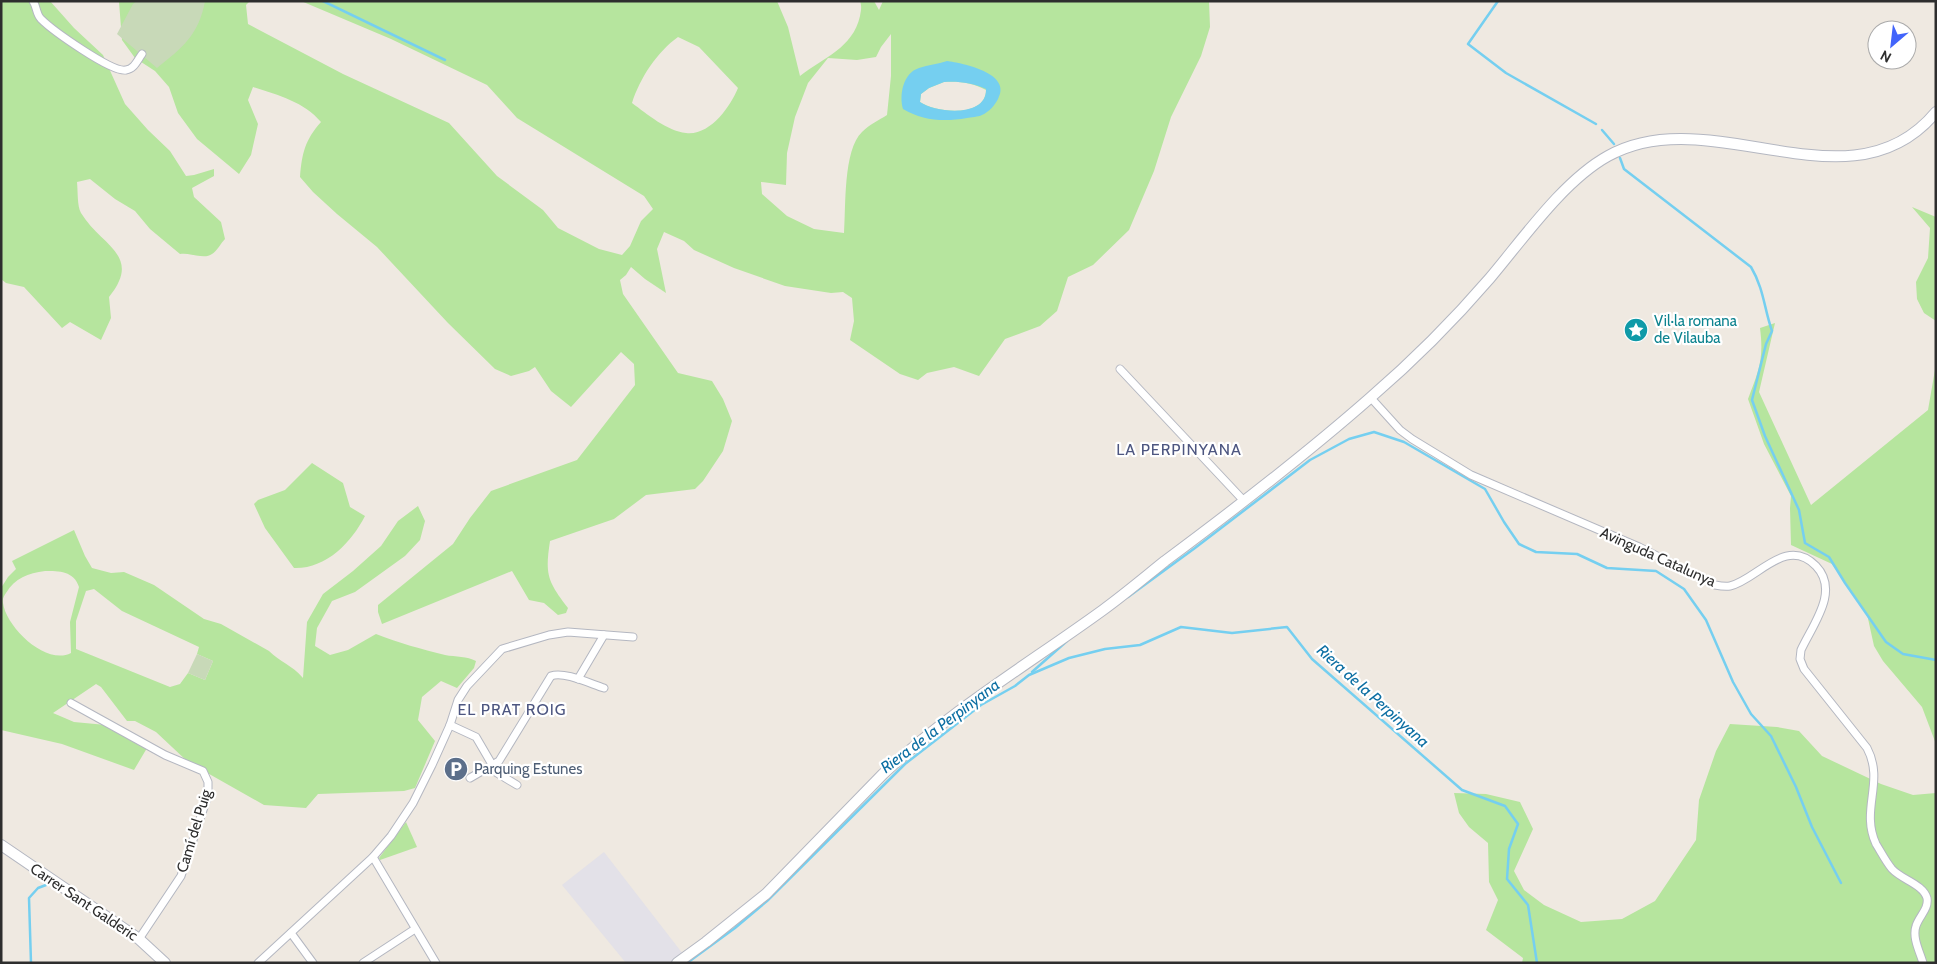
<svg xmlns="http://www.w3.org/2000/svg" width="1937" height="964" font-family="Cabin,sans-serif">
	<style>
		.industrial { fill: #e3e1e8 }
		.green { fill: #b6e59e; fill-rule: evenodd }
		.cemetery { fill: #c8d9b8 }
		.water { fill: #75cff0; fill-rule: evenodd }
		.lines { fill: none; stroke-linecap: round; stroke-linejoin: round }
		.stream { stroke: #75cff0; stroke-width: 2.5 }
		.street-casing { stroke: #b4b7c1; stroke-width: 9 }
		.secondary-casing { stroke: #b4b7c1; stroke-width: 12 }
		.street { stroke: #fff; stroke-width: 7 }
		.secondary { stroke: #fff; stroke-width: 10 }
		.labels { text-anchor: middle; dominant-baseline: central; stroke-width: 4.5; stroke-linejoin: round; paint-order: stroke }
		.culture-label { font-size: 15px; fill: #0d838f; stroke: #fff; text-anchor: start }
		.street-label { font-size: 15px; fill: #2e2e2e; stroke: #fff }
		.service-label { font-size: 15px; fill: #4e5e75; stroke: #fff; text-anchor: start }
		.neighbourhood-label { font-size: 16px; letter-spacing: 1px; fill: #4d5680; stroke: #fff }
		.water-label { font-size: 16px; font-style: italic; fill: #0d6fa3; stroke: #fff }
	</style>
	<rect width="100%" height="100%" fill="#efe9e1"/>
	<polygon class="industrial" points="604,852 683,954 671,963 626,963 562,885"/>
	<g class="green">
		<path d="M1,1H50L74,28L103,55L125,104L148,130L170,151L186,176L194,175L214,169V176L192,188L194,197L221,222L225,239C221,243 217,251 212,254C204,260 190,252 180,254L150,229L135,211L115,199L90,179L77,182C78,191 77,206 81,213C101,246 143,255 109,297L111,318L101,340L70,322L62,328L24,287L6,283L1,279Z"/>
		<path d="M250,1L246,5L248,24L343,74L449,123L497,176L543,210L558,228L599,249L622,255L630,246L641,221L653,209L644,196L517,118L487,85L391,39L301,1H777L788,27L800,76C823,58 853,48 860,16C861,10 862,7 860,1H874L879,10L883,1H1209L1210,27L1201,56L1171,117L1154,171L1129,230L1093,265L1068,277L1057,311L1040,326L1005,339L979,376L954,367L927,373L918,380L900,374L850,340L854,321L852,298L843,292L831,293L785,286L734,268L694,250L684,241L664,232L657,249L666,293L645,279L631,267L626,275L620,280L623,294L678,373L712,381L723,399L732,421L723,451L703,481L695,489L646,495L614,519L550,541C545,574 547,581 568,608L566,613L558,615L544,603L529,600L512,571L382,624L378,612V605L453,544L470,518L491,491L577,460L635,385L634,364L621,352L571,407L551,391L535,367L529,371L511,376L495,369L448,323L377,247L337,214L313,192L300,177C302,153 305,140 321,122C304,102 278,95 253,87L248,100L258,124L251,155L239,174L197,139L178,113L169,87L155,71L135,58L122,40L119,2ZM891,34V76L887,115C879,120 869,125 862,132C843,150 846,207 844,233L814,229L787,216L762,194L761,182L786,185L787,153L795,117L808,83L828,58L857,60L876,57L881,47ZM678,37L699,47L738,88C730,107 710,136 686,133C667,131 647,114 632,103C640,78 657,52 678,37ZM944,82C960,81 973,83 986,90C986,118 936,113 920,102L921,94L929,88Z"/>
		<polygon points="1912,207 1936,217 1936,321 1924,313 1917,299 1916,282 1928,258 1930,228"/>
		<path d="M1775,323L1759,392L1811,505L1928,410L1936,364V744L1922,707L1883,661L1874,646L1867,614L1843,579L1832,564L1791,545L1790,508L1791,496L1764,444L1748,399C1759,370 1764,359 1760,328Z"/>
		<path d="M312,463L343,483L350,507L365,516C351,543 326,569 294,568L265,528L254,504L258,500L285,490Z"/>
		<path d="M418,506L425,521L420,540L405,556L355,592L332,601L317,628L315,646L330,655L348,650L376,634C399,643 421,649 445,655C456,657 467,656 476,661L474,668L457,688L441,681L422,697L418,720L435,741L415,788L404,791L318,794L306,808L264,805L188,762L156,732L135,721H127L101,687L96,684L53,713L74,722L106,725L147,748L134,770L62,744L1,730V588L8,577L16,569L12,561L74,530L85,556L92,568L111,573L124,572L154,585L204,619L221,624L269,651C280,662 292,665 303,678L307,622L323,594L353,571L381,546L398,521ZM45,571C59,571 74,571 79,587L70,622L71,653C46,666 6,627 3,603C2,599 4,596 6,593C15,578 28,573 45,571ZM94,589L122,611L199,647L197,654L213,661L205,680L188,673L180,684L170,687L76,649V621L86,591Z"/>
		<polygon points="1730,724 1777,727 1799,731 1822,756 1881,784 1913,795 1936,793 1936,963 1522,963 1523,958 1486,930 1498,900 1489,882 1488,843 1469,827 1459,813 1454,793 1486,794 1520,802 1533,829 1514,871 1524,890 1544,905 1581,922 1622,919 1655,901 1696,840 1699,800 1716,751"/>
		<polygon points="406,822 417,847 380,860 379,858"/>
	</g>
	<g class="cemetery">
		<path d="M137,1H205C199,35 182,48 157,68L117,34L133,4Z"/>
		<polygon points="197,654 213,661 205,680 188,673"/>
	</g>
	<path class="water" d="M947,61C962,63 1013,73 998,99C995,105 989,112 982,115C978,117 971,117 967,118C944,122 923,121 903,109C899,95 903,73 919,68C928,65 938,64 947,61ZM944,82C959,81 973,83 986,89C987,118 936,113 920,102L921,94L929,88Z"/>
	<g class="lines">
		<g class="stream">
			<polyline points="323,1 445,60"/>
			<polyline points="1498,1 1468,44 1506,73 1596,124"/>
			<polyline points="1602,130 1614,144"/>
			<path d="M1620,158L1624,169L1751,267C1764,289 1764,308 1772,331L1766,344L1752,400L1765,436L1799,510L1805,543L1829,557L1845,583L1886,642L1903,654L1936,660"/>
			<polyline points="1128,597 1195,548 1310,460 1349,439 1374,432 1404,442 1485,489 1504,522 1519,544 1536,552 1577,554 1607,568 1656,571 1684,589 1706,620 1733,682 1751,714 1771,736 1796,787 1812,827 1841,883"/>
			<polyline points="1032,672 1067,641"/>
			<polyline points="31,963 29,898 38,888 46,885"/>
			<polyline points="687,963 735,928 767,901 905,764 981,705 1015,686 1029,675 1069,658 1105,649 1140,645 1181,627 1232,633 1287,627 1312,659 1462,790 1505,806 1518,824 1509,849 1507,879 1528,905 1537,963"/>
		</g>
		<g class="street-casing">
			<g id="street">
				<path d="M33,1C37,7 36,14 41,19C52,30 112,73 126,70C134,69 137,61 142,54"/>
				<polyline points="1120,369 1244,501"/>
				<path d="M1371,398L1400,430L1412,439L1471,475L1639,547L1715,585C1720,586 1725,587 1730,586C1757,580 1786,535 1816,566C1840,591 1813,624 1801,650L1800,659L1804,669L1867,748C1885,782 1860,809 1876,844C1881,852 1886,862 1892,869C1902,880 1923,884 1927,898C1929,909 1919,916 1916,926C1912,938 1920,952 1923,963"/>
				<polyline points="578,679 604,635"/>
				<polyline points="71,703 165,755 203,771 208,782 208,795 181,876 139,939"/>
				<polyline points="450,725 476,737 497,773 517,785"/>
				<path d="M470,778L499,761L551,676C564,671 591,684 604,688"/>
				<polyline points="373,857 436,963"/>
				<polyline points="291,933 313,963"/>
				<polyline points="258,963 373,857 391,836 413,803 432,765 450,725 458,700 467,686 502,649 549,635 568,632 633,637"/>
				<polyline points="363,963 415,929"/>
			</g>
		</g>
		<g class="secondary-casing">
			<g id="secondary">
				<polyline points="1,845 139,939 165,963"/>
				<path d="M677,963L706,942L766,894L883,774C950,711 1030,663 1103,610C1125,594 1145,577 1165,561C1235,509 1304,456 1370,398C1413,361 1453,321 1490,278C1523,239 1563,181 1608,156C1711,98 1851,215 1936,112"/>
			</g>
		</g>
		<use href="#street" class="street"/>
		<use href="#secondary" class="secondary"/>
	</g>
	<defs>
		<g id="sight-disc" transform="scale(1.25)"><circle r="9.5" fill="#0f9aa8" stroke="#fff"/><path d="M0-6L1.8-2.2L6-1.7L2.9 1.2L3.7 5.4L0 3.3L-3.7 5.4L-2.9 1.2L-6-1.7L-1.8-2.2Z" fill="#fff"/></g>
		<g id="parking-disc" transform="scale(1.25)"><circle r="9.5" fill="#5c6f8a" stroke="#fff"/><path d="M-3.5-5.5H1a3.5 3.5 0 0 1 0 7H-1V5.5H-3.5ZM-1-3.4V-.6H.8a1.4 1.4 0 0 0 0-2.8Z" fill="#fff"/></g>
	</defs>
	<g fill-rule="evenodd">
		<use href="#sight-disc" x="1636" y="330"/>
		<use href="#parking-disc" x="456" y="769"/>
	</g>
	<g class="labels">
		<g class="culture-label">
			<text x="1654" y="321">Vil·la romana<tspan x="1654" dy="17">de Vilauba</tspan></text>
		</g>
		<g class="street-label">
			<text transform="translate(1658 557) rotate(24)">Avinguda Catalunya</text>
			<text transform="translate(194 831) rotate(-73)">Camí del Puig</text>
			<text transform="translate(84 902) rotate(34)">Carrer Sant Galderic</text>
		</g>
		<g class="service-label">
			<text x="474" y="769">Parquing Estunes</text>
		</g>
		<g class="neighbourhood-label">
			<text x="1179" y="449">LA PERPINYANA</text>
			<text x="512" y="709">EL PRAT ROIG</text>
		</g>
		<g class="water-label">
			<text transform="translate(1373 696) rotate(42)">Riera de la Perpinyana</text>
			<text transform="translate(940 726) rotate(-37)">Riera de la Perpinyana</text>
		</g>
	</g>
	<rect width="1937" height="964" fill="none" stroke="#2e2e2e" stroke-width="5"/>
	<g transform="translate(1892 45) rotate(208)"><circle r="24" fill="#ffffff" stroke="#ababab"/>
	<path d="M0-4L9 19L0 12L-9 19Z" fill="#4264fb"/>
	<text y="-8" font-size="14" font-weight="bold" text-anchor="middle" fill="#2e2e2e">N</text>
	</g>
</svg>
